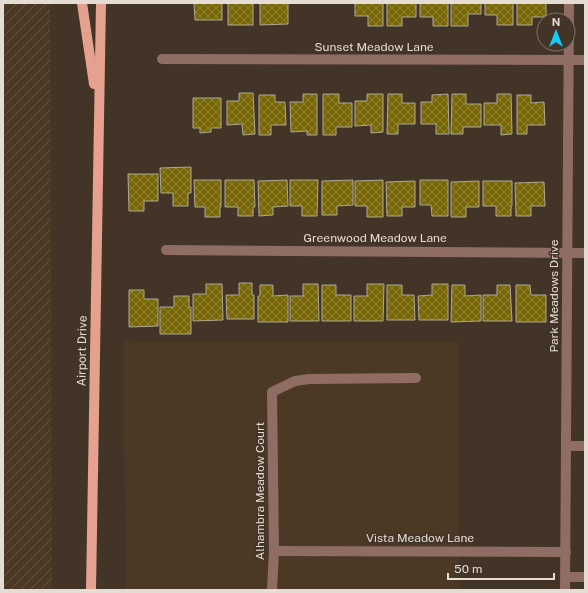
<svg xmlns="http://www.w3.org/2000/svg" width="588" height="593" font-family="'Public Sans',sans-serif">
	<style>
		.built { fill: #4b3926 }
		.industrial { fill: url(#industrial-furrows) }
		.building { fill: url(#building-cross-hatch); stroke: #aea994 }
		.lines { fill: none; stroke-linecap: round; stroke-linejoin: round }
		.minor { stroke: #8f6d64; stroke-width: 10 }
		.major { stroke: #e6a08e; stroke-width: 10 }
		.labels { text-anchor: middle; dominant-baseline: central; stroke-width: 3; stroke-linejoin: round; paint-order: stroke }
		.street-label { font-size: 12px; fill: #e5dcd3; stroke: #423427 }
	</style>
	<defs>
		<pattern id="industrial-furrows" width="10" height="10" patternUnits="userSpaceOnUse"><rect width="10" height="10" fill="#4b3926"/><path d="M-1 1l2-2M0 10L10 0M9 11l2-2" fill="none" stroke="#655545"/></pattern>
		<pattern id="building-cross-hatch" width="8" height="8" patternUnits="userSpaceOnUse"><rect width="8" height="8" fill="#786707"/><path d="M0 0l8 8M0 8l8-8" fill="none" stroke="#918336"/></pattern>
	</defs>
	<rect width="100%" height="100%" fill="#423427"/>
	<polygon class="built" points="123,341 459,342 459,590 126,590"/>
	<polygon class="industrial" points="3,3 50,3 52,590 3,590"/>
	<g class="building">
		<polygon points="194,3 222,3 222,20 195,20"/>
		<rect x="228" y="3" width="25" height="22"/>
		<polygon points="260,3 288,3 288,24 260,25"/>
		<polygon points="355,3 383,3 383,26 368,26 368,16 355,16"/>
		<polygon points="387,3 416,3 416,17 402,17 402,26 387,26"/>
		<polygon points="420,3 448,3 448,26 433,26 433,17 420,17"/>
		<polygon points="451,3 481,3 481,14 468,14 468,26 451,26"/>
		<polygon points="485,3 513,3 513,25 497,25 497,15 485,15"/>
		<polygon points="517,3 546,3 546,17 532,17 532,25 517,25"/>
		<polygon points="239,93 253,93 255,134 243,135 242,124 227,125 227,101 239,101"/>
		<polygon points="303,94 317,94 317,135 307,135 307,131 291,132 290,102 303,102"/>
		<polygon points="323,94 339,94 339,103 352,103 352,127 336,127 336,135 323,135"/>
		<polygon points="367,94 383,94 383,132 371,133 371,125 355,126 355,101 367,101"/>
		<polygon points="388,94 402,94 402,103 415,103 415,124 398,124 398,134 387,134"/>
		<polygon points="448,94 449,134 436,134 436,124 421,124 421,102 432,102 432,95"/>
		<polygon points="452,94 466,94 466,104 481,104 481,127 463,127 463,134 451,134"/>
		<polygon points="497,94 511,94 512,134 501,135 501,125 484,125 484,103 497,103"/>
		<polygon points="259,95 275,95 275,102 285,102 286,125 271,125 271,135 259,135"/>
		<polygon points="517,95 531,95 531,103 544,102 545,125 527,125 527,134 517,134"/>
		<polygon points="193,98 221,98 221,128 211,128 211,132 200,133 200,128 193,128"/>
		<polygon points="191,167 191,193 188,193 188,206 173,206 173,193 161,193 160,168"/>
		<polygon points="128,174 158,174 158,201 144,201 144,211 129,211"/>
		<polygon points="194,180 221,180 221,207 220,207 220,217 205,217 205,207 195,207"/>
		<polygon points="225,180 254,180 255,207 253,207 253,216 238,216 238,207 225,207"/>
		<polygon points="287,180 288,206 273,207 273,215 259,216 258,181"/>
		<polygon points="290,180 318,180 317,216 302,216 302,206 290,206"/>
		<polygon points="353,180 353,205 337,206 337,215 322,215 322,181"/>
		<polygon points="383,180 383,217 367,217 367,206 355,206 355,181"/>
		<polygon points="420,180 448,180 448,216 432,216 431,205 420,205"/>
		<polygon points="415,181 415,207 402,207 402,216 387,216 386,182"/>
		<polygon points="479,181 479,207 466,207 466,217 451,217 451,182"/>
		<polygon points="483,181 512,181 512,206 511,206 511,216 496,216 496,206 483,206"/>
		<polygon points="544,182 545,206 531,206 531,216 516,216 515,183"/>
		<polygon points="239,283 252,283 252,295 254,295 254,319 227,319 226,295 239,295"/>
		<polygon points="206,284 222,284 223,320 193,321 193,294 206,294"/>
		<polygon points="303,284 318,284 319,321 290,321 290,296 303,296"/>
		<polygon points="367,284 384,284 383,321 354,321 354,296 367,296"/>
		<polygon points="432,284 448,284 448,320 419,320 418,296 432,295"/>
		<polygon points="260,285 273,285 273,296 288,295 288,322 258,322 258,296 260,296"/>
		<polygon points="322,285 336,285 336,295 351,295 351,321 322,321"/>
		<polygon points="387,285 402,285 402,295 414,295 415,320 387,320"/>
		<polygon points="452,285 465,285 465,296 481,295 481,321 451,322"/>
		<polygon points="497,285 510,285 512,321 483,321 483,295 497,295"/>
		<polygon points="516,285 530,285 531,295 546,295 546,322 516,322"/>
		<polygon points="129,290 144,290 144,299 158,299 158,326 129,327"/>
		<polygon points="174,296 189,296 189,307 191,307 191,334 160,334 160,307 174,307"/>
	</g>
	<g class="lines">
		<g class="minor">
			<polyline points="162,59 585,60"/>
			<polyline points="166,250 585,253"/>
			<polyline points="566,446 585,446"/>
			<polyline points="274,551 566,552"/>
			<polyline points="566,577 585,577"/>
			<polyline points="272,590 274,551 272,392 295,381 309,379 416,378"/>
			<polyline points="565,590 569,3"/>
		</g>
		<g class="major">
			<polyline points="82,3 94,84"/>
			<polyline points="91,590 101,3"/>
		</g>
	</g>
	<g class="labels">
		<g class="street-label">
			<text x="374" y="47">Sunset Meadow Lane</text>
			<text x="375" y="238">Greenwood Meadow Lane</text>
			<text transform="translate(554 296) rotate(-90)">Park Meadows Drive</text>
			<text transform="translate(82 351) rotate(-89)">Airport Drive</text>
			<text transform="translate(260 491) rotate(-90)">Alhambra Meadow Court</text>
			<text x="420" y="538">Vista Meadow Lane</text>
		</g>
	</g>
	<rect width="588" height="593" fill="none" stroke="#e5dcd3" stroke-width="8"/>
	<g transform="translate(556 32)"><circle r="19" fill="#423427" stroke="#83776c"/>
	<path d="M0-3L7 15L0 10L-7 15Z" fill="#14cafb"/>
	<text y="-6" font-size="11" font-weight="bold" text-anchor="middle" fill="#e5dcd3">N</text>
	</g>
	<path d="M448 573v6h106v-6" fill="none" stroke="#e5dcd3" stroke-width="2"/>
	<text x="454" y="573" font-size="12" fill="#e5dcd3" stroke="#423427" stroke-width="3" paint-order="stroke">50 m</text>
</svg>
